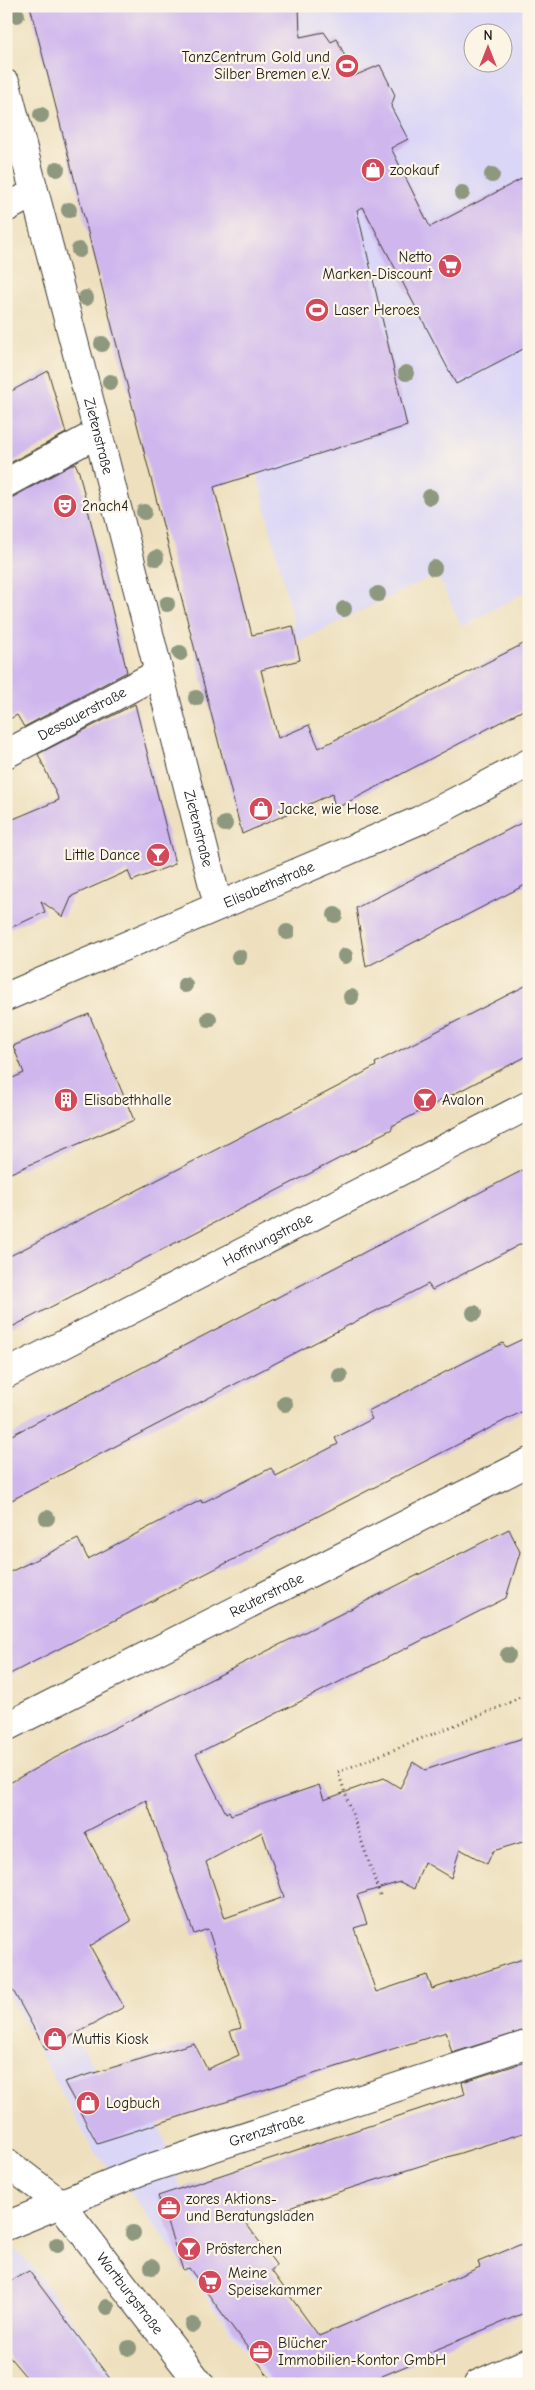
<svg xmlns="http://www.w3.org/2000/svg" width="535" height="2390" font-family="'Comic Neue',sans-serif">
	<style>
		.built { fill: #dad6f7; fill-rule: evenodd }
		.building { fill: #cfb7ee; fill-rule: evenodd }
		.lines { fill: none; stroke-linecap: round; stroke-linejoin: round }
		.minor-casing { stroke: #3c3934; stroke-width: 30 }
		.path { stroke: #3c3934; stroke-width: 3; stroke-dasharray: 1 4; stroke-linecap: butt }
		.minor { stroke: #fff; stroke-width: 28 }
		.tree { fill: #8e987e }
		.labels { text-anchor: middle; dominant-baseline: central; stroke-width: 4.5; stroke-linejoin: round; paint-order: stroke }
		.poi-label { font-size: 15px; fill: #1c1c1c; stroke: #fcf5e5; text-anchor: start }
		.street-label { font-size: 15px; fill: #1c1c1c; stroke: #fcf5e5 }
	</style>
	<rect width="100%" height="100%" fill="#fcf5e5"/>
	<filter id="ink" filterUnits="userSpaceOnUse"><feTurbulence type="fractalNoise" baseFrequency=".02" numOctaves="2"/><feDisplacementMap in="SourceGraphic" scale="10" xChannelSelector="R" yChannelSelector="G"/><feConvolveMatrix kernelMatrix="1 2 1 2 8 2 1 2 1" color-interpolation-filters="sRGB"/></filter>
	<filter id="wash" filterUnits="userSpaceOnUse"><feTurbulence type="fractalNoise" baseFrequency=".0096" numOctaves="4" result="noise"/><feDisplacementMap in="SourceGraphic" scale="20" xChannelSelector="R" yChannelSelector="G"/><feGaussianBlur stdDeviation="1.12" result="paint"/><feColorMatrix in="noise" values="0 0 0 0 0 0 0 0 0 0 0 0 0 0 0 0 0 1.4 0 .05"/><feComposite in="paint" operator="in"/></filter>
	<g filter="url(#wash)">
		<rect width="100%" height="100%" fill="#eee0be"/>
		<g class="built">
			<path d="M194,6H529V590L462,627L437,574L298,642L256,469ZM472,32H502V62H472Z"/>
			<polygon points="6,1907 110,2097 146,2088 200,2242 275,2384 270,2384 133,2196 93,2150 6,1989"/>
			<polygon points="6,2242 33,2267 120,2384 71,2384 6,2307"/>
		</g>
		<g id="blocks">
			<g class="building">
				<polygon points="30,6 299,6 300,37 324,32 331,42 337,39 354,76 380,65 395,95 391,107 408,139 391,148 430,227 529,175 529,346 456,384 363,207 357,210 407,426 214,487 252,635 293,626 300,660 261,670 278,738 309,725 319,748 529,641 529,707 335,809 332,794 242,834"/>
				<polygon points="48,371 66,433 6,465 6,394"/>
				<polygon points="75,463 79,472 127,672 24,727 17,715 6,721 6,499 13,497"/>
				<polygon points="135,704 175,864 132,881 128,871 72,896 63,917 41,901 45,912 6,930 6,822 59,800 38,754"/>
				<polygon points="529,819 529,883 366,967 356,908"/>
				<polygon points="529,984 529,1055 392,1126 392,1129 374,1138 375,1140 6,1330 6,1258 343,1084 376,1066 375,1063"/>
				<polygon points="89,1014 134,1120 6,1175 6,1081 24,1073 13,1046"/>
				<polygon points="529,1167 529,1240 432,1290 428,1284 6,1503 6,1438"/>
				<polygon points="529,1336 529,1408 6,1676 6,1574 78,1539 88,1559 201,1500 202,1503 271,1468 276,1476 338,1444 335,1438 372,1419 368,1411 503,1343 506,1347"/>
				<path d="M509,1529L520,1552L506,1598L196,1754L226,1813L229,1811L231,1815L319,1785L324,1800L384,1778L400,1788L413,1762L425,1770L529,1736V1840L493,1851L487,1864L460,1849L451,1878L424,1862L414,1889L400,1882L357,1895L367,1924L354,1928L376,1992L427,1975L432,1989L529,1957V2029L452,2053L446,2032L97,2143L64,2082L194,2043L207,2069L239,2055L230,2031L241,2028L208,1929L194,1934L146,1800L85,1832L131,1921L90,1946L124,2007L46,2050L6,1978V1785L49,1761ZM262,1832L284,1897L225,1918L206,1862Z"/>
				<polygon points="529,2061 529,2131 245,2222 277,2266 271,2270 319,2336 480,2267 478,2262 529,2241 529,2311 428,2353 430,2356 363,2384 274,2384 189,2268 183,2270 158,2196 465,2094 462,2082"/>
				<polygon points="29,2271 114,2384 32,2384 6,2353 6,2283"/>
			</g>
		</g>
	</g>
	<g filter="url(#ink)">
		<use href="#blocks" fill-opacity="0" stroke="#3c3934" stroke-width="1"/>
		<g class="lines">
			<g class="minor-casing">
				<g id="minor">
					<path id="s1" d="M6,84L98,433L218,905"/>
					<polyline points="6,208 34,193"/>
					<polyline points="6,483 98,433"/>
					<path id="s2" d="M6,754L159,673"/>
					<path id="s3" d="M6,997L420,820L529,763"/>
					<path id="s4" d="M6,1374L529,1105"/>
					<path id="s5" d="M6,1727L529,1462"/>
					<path id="s6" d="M6,2162L60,2203L200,2384"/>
					<path id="s7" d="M6,2226L138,2172L529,2044"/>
					<polyline points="478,2384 529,2362"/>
				</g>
			</g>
			<g class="path">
				<polyline points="524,1504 529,1510"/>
				<polyline points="380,1895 338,1772 505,1705 529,1692"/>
			</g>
			<use href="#minor" class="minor"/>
		</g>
		<g class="tree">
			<circle cx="17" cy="15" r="8"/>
			<circle cx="41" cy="115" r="8"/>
			<circle cx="57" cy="169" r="8"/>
			<circle cx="492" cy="175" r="8"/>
			<circle cx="462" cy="193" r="8"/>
			<circle cx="69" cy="210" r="8"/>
			<circle cx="79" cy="250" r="8"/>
			<circle cx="86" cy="298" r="8"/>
			<circle cx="102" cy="344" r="8"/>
			<circle cx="406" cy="373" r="8"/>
			<circle cx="110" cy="382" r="8"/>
			<circle cx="430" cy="497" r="8"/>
			<circle cx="144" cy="512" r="8"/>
			<circle cx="156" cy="558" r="8"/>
			<circle cx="434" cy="568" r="8"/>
			<circle cx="378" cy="594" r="8"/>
			<circle cx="167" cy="604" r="8"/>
			<circle cx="344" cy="609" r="8"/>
			<circle cx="180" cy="653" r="8"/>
			<circle cx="196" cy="698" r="8"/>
			<circle cx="225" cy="824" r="8"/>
			<circle cx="335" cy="915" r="8"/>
			<circle cx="287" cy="932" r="8"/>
			<circle cx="345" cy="956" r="8"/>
			<circle cx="239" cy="957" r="8"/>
			<circle cx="185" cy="985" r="8"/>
			<circle cx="351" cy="997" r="8"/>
			<circle cx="209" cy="1019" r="8"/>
			<circle cx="474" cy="1313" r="8"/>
			<circle cx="340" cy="1376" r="8"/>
			<circle cx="285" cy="1404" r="8"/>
			<circle cx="47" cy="1518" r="8"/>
			<circle cx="508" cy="1655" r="8"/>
			<circle cx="133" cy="2233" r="8"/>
			<circle cx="57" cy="2245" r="8"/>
			<circle cx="152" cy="2267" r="8"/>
			<circle cx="107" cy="2307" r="8"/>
			<circle cx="193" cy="2325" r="8"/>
			<circle cx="129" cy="2348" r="8"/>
		</g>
	</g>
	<defs>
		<g id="stadium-disc" transform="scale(1.25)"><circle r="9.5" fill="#d1495b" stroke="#fcf5e5"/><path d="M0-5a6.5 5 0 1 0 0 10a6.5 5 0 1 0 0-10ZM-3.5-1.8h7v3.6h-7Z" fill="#fff"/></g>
		<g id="shop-disc" transform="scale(1.25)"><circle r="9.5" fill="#d1495b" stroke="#fcf5e5"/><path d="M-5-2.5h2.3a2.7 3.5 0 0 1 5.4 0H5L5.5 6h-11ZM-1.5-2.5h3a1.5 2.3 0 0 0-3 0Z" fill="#fff"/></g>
		<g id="supermarket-disc" transform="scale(1.25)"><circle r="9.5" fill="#d1495b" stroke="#fcf5e5"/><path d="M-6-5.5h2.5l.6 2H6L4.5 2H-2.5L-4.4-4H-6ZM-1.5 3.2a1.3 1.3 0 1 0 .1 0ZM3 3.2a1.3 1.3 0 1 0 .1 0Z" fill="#fff"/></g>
		<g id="theatre-disc" transform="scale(1.25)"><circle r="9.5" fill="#d1495b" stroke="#fcf5e5"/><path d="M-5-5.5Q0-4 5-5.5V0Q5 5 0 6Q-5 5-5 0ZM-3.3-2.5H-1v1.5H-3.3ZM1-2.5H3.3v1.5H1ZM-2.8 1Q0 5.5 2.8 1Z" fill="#fff"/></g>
		<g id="bar-disc" transform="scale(1.25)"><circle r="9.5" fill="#d1495b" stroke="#fcf5e5"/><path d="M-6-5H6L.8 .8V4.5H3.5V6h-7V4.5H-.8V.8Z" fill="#fff"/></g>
		<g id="building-disc" transform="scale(1.25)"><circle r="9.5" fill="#d1495b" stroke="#fcf5e5"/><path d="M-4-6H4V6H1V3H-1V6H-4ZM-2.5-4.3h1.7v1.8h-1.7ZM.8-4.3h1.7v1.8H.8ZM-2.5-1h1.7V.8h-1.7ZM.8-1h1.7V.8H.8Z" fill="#fff"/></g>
		<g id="office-disc" transform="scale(1.25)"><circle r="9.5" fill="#d1495b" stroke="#fcf5e5"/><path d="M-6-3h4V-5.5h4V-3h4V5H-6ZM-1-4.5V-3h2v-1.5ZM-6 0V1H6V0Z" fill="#fff"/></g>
	</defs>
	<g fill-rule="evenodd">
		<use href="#stadium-disc" x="347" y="66"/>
		<use href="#shop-disc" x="373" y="170"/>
		<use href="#supermarket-disc" x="450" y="266"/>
		<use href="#stadium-disc" x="317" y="310"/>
		<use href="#theatre-disc" x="65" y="506"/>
		<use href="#shop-disc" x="261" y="809"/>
		<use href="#bar-disc" x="158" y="855"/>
		<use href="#building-disc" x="66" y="1100"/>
		<use href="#bar-disc" x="425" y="1100"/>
		<use href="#shop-disc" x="55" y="2039"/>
		<use href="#shop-disc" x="88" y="2103"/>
		<use href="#office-disc" x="169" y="2208"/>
		<use href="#bar-disc" x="189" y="2249"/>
		<use href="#supermarket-disc" x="210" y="2282"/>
		<use href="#office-disc" x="261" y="2352"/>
	</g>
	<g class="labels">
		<g class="poi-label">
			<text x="330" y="57" text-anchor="end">TanzCentrum Gold und<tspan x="330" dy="17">Silber Bremen e.V.</tspan></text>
			<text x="390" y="170">zookauf</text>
			<text x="432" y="257" text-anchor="end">Netto<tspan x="432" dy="17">Marken-Discount</tspan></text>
			<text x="334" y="310">Laser Heroes</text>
			<text x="82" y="506">2nach4</text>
			<text x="278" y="809">Jacke, wie Hose.</text>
			<text x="140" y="855" text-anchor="end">Little Dance</text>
			<text x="84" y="1100">Elisabethhalle</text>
			<text x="442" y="1100">Avalon</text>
			<text x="72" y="2039">Muttis Kiosk</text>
			<text x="106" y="2103">Logbuch</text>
			<text x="186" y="2199">zores Aktions-<tspan x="186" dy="17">und Beratungsladen</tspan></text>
			<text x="206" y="2249">Prösterchen</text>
			<text x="228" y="2273">Meine<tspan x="228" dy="17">Speisekammer</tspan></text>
			<text x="278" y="2343">Blücher<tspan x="278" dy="17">Immobilien-Kontor GmbH</tspan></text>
		</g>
		<g class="street-label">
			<text stroke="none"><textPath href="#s1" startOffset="364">Zietenstraße</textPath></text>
			<text stroke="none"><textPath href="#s2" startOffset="86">Dessauerstraße</textPath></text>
			<text stroke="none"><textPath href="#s1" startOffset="769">Zietenstraße</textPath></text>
			<text stroke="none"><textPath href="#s3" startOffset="286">Elisabethstraße</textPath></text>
			<text stroke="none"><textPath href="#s4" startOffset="294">Hoffnungstraße</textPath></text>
			<text stroke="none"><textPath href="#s5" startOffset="292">Reuterstraße</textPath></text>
			<text stroke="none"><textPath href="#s7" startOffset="278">Grenzstraße</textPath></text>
			<text stroke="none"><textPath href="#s6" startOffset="182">Wartburgstraße</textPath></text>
		</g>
	</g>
	<rect width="535" height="2390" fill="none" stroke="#fcf5e5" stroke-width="25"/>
	<g transform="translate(488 48)"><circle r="24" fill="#fcf5e5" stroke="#a29e95"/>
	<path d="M0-4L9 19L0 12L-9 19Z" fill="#d1495b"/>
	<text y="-8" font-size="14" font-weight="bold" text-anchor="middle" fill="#1c1c1c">N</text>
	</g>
</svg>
